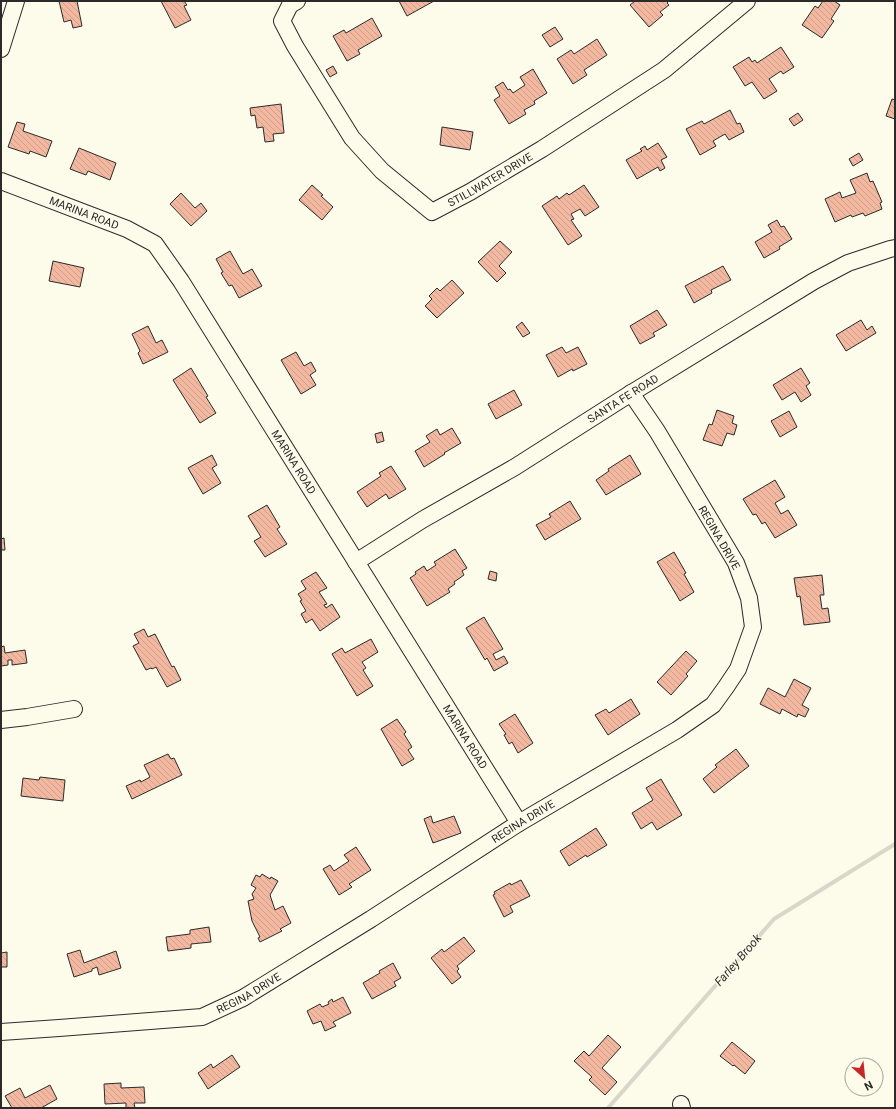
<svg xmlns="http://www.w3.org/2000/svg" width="896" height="1109" font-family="Roboto,sans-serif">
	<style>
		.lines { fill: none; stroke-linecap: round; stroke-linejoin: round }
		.stream { stroke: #d8d7c9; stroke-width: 4 }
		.building { fill: url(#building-back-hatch); stroke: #2b2b2b }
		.minor-casing { stroke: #2b2b2b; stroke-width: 18 }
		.minor { stroke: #fdfbea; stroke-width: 16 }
		.labels { text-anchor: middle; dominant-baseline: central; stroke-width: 3; stroke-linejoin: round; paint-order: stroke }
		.street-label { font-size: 11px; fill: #2b2b2b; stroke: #fdfbea }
		.water-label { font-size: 12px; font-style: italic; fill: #2b2b2b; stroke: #fdfbea }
	</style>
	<defs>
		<pattern id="building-back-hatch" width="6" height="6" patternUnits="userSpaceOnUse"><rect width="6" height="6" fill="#f2b8a0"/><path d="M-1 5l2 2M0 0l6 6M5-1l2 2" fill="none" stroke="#d09e8a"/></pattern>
	</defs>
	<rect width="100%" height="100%" fill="#fdfbea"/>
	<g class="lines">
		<polyline class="stream" points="608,1108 774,919 895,844"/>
	</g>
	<g class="building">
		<polygon points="59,1 77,1 82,26 73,28 71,20 64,22"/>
		<polygon points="161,1 184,1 187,5 184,6 191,20 175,28"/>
		<polygon points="399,1 434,1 407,16"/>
		<polygon points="635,1 669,1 667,3 669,5 660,12 663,15 649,27 630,5"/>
		<polygon points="823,1 834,1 840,5 831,19 834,21 822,38 802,25 815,6 818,8"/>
		<polygon points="372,18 382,36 358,50 360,54 347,61 333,36 344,30 346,33"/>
		<polygon points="555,27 563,39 550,47 542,35"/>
		<polygon points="597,39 607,55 584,70 587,75 573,84 557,59 571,50 574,54"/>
		<polygon points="781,47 794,67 783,74 781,71 769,79 777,91 764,99 752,82 745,86 733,67 749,57 752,62 755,60 757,63"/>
		<polygon points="333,66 337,73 330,77 326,70"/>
		<polygon points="533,69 547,93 534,101 535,104 524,110 526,114 509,124 494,100 500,96 495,87 503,82 508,90 510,89 513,93 525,85 520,77"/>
		<polygon points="892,99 895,100 895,119 886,116"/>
		<polygon points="281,104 284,133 273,134 274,141 265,142 263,127 257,128 255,115 251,116 250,108"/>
		<polygon points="730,110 737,124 740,123 744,132 729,140 725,134 713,141 716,146 700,155 686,129 702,121 704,124"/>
		<polygon points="798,113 803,120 794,126 789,119"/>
		<polygon points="17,122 25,124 23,131 52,141 46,157 30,151 29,154 8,147"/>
		<polygon points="442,127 473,132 470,150 440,145"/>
		<polygon points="658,143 667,157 661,160 665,168 660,171 658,167 637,179 626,160 642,151 640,149 645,146 647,150"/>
		<polygon points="79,148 116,163 110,180 88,171 86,175 70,169"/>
		<polygon points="859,153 863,160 853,166 849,159"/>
		<polygon points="867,173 870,182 873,181 882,202 880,203 882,209 865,216 863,213 852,217 851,215 835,222 825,199 840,192 842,198 856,193 850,180"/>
		<polygon points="312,185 323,195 321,196 333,207 322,220 299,200"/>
		<polygon points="584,185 599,207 585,216 580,209 571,214 574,219 571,220 582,236 568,245 542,206 557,196 559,199 567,193 569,195"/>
		<polygon points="181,193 195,208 201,203 207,211 191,226 170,204"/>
		<polygon points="777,220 781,227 784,226 792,239 779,247 780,249 764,258 755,242 772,232 768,225"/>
		<polygon points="500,241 512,252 499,266 506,273 497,282 478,262"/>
		<polygon points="230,251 243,274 252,269 262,286 239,298 232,285 229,286 221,273 223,272 216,259"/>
		<polygon points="53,261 84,268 80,287 49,281"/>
		<polygon points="723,266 731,280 711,290 712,293 694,303 685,286"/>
		<polygon points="452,280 464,293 437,318 425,306 432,299 429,296 437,288 440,291"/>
		<polygon points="657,310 667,325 653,333 655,336 640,344 630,326"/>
		<polygon points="861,320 867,330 872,326 876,333 846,351 836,335"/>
		<polygon points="522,322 530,333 523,337 516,327"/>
		<polygon points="148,326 156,343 162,340 168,352 143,364 138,353 140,351 132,334"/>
		<polygon points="562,347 566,353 578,347 587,364 573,371 572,369 558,377 546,355"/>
		<polygon points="296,352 304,366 311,362 316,371 310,375 316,385 301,394 281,360"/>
		<polygon points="191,368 208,396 206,397 216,413 200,423 173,380"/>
		<polygon points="801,368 810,383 806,386 811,395 801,402 795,392 782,400 773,385"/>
		<polygon points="514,390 522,405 496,419 488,404"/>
		<polygon points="717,410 734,416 732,423 737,425 734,435 727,433 722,446 703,440 709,424 712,425"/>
		<polygon points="789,411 797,427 780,437 771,421"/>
		<polygon points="452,428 461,443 444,453 445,454 424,467 415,451 430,442 426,436 437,429 440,435"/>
		<polygon points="382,432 384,441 377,443 375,434"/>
		<polygon points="212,455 217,465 212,468 221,483 203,494 188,468"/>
		<polygon points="630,455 641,474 606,495 596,480 609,471 608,469"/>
		<polygon points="391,466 406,489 389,499 386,494 367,507 357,492 381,476 379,473"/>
		<polygon points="775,480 785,497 775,503 781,514 788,510 797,525 775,538 765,522 762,524 756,514 753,515 743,499"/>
		<polygon points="570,501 581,519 545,540 536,525 551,517 549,514"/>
		<polygon points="267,505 280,527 277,529 287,544 265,557 254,541 261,537 248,516"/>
		<polygon points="4,538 5,550 1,550 1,539"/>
		<polygon points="455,549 467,568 462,571 464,575 454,582 455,584 448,589 450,592 427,606 410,578 416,574 415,572 424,566 427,571 436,565 434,562"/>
		<polygon points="674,552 686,573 684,574 694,592 680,601 657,562"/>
		<polygon points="490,571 497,573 496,581 488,579"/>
		<polygon points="316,572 327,588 319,592 327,604 324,605 326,608 332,604 340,617 320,631 312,619 306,623 301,614 306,611 300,601 302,600 298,594 306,589 301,581"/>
		<polygon points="822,575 824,595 820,595 822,609 828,608 830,622 804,625 800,596 797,597 794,578"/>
		<polygon points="484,617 503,649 493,654 496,660 504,656 508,663 494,671 487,658 485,660 466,628"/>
		<polygon points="144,629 148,637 155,634 172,667 174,666 181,680 167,687 156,667 152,669 151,668 146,670 133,646 139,643 134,634"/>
		<polygon points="371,639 378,652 362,662 366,668 363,670 373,686 357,696 332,654 342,648 345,653"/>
		<polygon points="4,646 5,653 25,650 27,663 12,665 12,660 8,660 8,665 1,666 1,647"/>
		<polygon points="686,651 697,661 686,674 688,676 671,695 657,682"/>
		<polygon points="794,679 811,688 802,705 809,709 805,717 798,714 797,717 782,709 780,714 760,704 768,688 785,697"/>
		<polygon points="631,699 640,714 608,735 595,715 606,709 609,713"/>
		<polygon points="515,714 533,743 518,753 512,742 509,744 504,735 506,734 499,724"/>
		<polygon points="397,719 406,732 404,734 412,747 408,750 414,759 402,766 381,729"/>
		<polygon points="736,749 749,766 714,793 703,779 717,767 715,765"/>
		<polygon points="168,754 171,759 174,758 182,775 132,799 126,786 140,780 141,782 150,777 144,765"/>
		<polygon points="40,777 65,780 63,801 21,796 23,778 39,780"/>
		<polygon points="661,779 682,815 657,830 652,822 641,829 632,813 653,800 646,788"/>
		<polygon points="431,816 433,823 454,816 461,833 433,843 424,819"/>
		<polygon points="596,828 607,845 587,857 586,855 569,866 560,851"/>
		<polygon points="356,847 371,870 349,884 352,887 339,895 323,869 330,865 334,871 349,861 344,855"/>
		<polygon points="262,874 270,879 271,877 278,881 270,895 275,910 283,906 291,923 280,929 282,931 260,942 258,938 260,937 252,921 248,901 254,899 252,894 256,888 251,885 256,875 260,877"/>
		<polygon points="521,880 530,896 510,906 513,912 504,917 493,895 495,894 494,892 510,883 511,885"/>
		<polygon points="209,927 211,942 191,944 191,948 168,951 166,937 190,934 190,930"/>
		<polygon points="464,937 475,951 457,966 459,969 457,971 461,977 452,984 431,958 442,949 444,952"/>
		<polygon points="80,950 84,963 116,951 121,968 99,975 97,967 92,969 92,971 74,977 67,954"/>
		<polygon points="7,952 7,967 1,967 1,953"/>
		<polygon points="393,963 401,978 394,982 396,986 372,999 363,983 380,973 379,971"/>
		<polygon points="343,997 351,1013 333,1022 336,1026 325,1031 321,1021 313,1024 307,1011 320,1004 322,1007 329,1004 328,1002 332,999 333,1002"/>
		<polygon points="608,1035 621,1047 602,1068 617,1082 605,1095 589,1080 592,1077 574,1061 584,1051 589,1056"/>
		<polygon points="732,1042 755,1061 745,1074 734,1065 733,1066 720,1056"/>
		<polygon points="232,1055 240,1067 208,1089 198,1073 211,1064 213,1068"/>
		<polygon points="121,1083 121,1088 144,1087 145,1103 134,1103 135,1108 126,1108 126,1103 105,1104 104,1084"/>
		<polygon points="50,1085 57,1099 41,1108 12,1108 5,1096 20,1088 25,1098"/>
	</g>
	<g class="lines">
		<g class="minor-casing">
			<g id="minor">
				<path id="s1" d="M297,1L290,5L282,21L295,46L352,138L382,171L432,212L470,192L542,149L664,70L747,1"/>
				<polyline points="1,49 16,1"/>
				<path id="s2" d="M1,181L127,229L155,244L181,281L519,823"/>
				<path id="s3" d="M356,562L422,520L515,467L625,397L814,281L848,263L890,249L895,248"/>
				<polyline points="1,720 27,717 74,709"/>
				<path id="s4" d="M1,1032L59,1028L202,1017L243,998L371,919L519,823L677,730L713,705L726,687L738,669L753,627L749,598L736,563L657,431L631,393"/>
				<polyline points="681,1104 682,1108"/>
			</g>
		</g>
		<use href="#minor" class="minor"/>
	</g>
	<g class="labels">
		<g class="street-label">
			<text stroke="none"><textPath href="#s1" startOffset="338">STILLWATER DRIVE</textPath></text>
			<text stroke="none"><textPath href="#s2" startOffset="89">MARINA ROAD</textPath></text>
			<text stroke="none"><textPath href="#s3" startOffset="313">SANTA FE ROAD</textPath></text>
			<text stroke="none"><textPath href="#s2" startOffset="425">MARINA ROAD</textPath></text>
			<text transform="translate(719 538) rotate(60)">REGINA DRIVE</text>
			<text stroke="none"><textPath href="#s2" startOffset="749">MARINA ROAD</textPath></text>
			<text stroke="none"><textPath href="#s4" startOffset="578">REGINA DRIVE</textPath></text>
			<text stroke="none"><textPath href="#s4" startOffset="254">REGINA DRIVE</textPath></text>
		</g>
		<g class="water-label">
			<text transform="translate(738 960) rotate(-49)">Farley Brook</text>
		</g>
	</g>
	<rect width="896" height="1109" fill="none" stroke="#2b2b2b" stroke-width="4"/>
	<g transform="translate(864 1077) rotate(153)"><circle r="19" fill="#fdfbea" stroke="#a9a89e"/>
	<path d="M0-3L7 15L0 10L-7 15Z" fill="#c62828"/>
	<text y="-6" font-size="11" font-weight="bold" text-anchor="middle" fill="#2b2b2b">N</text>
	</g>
</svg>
